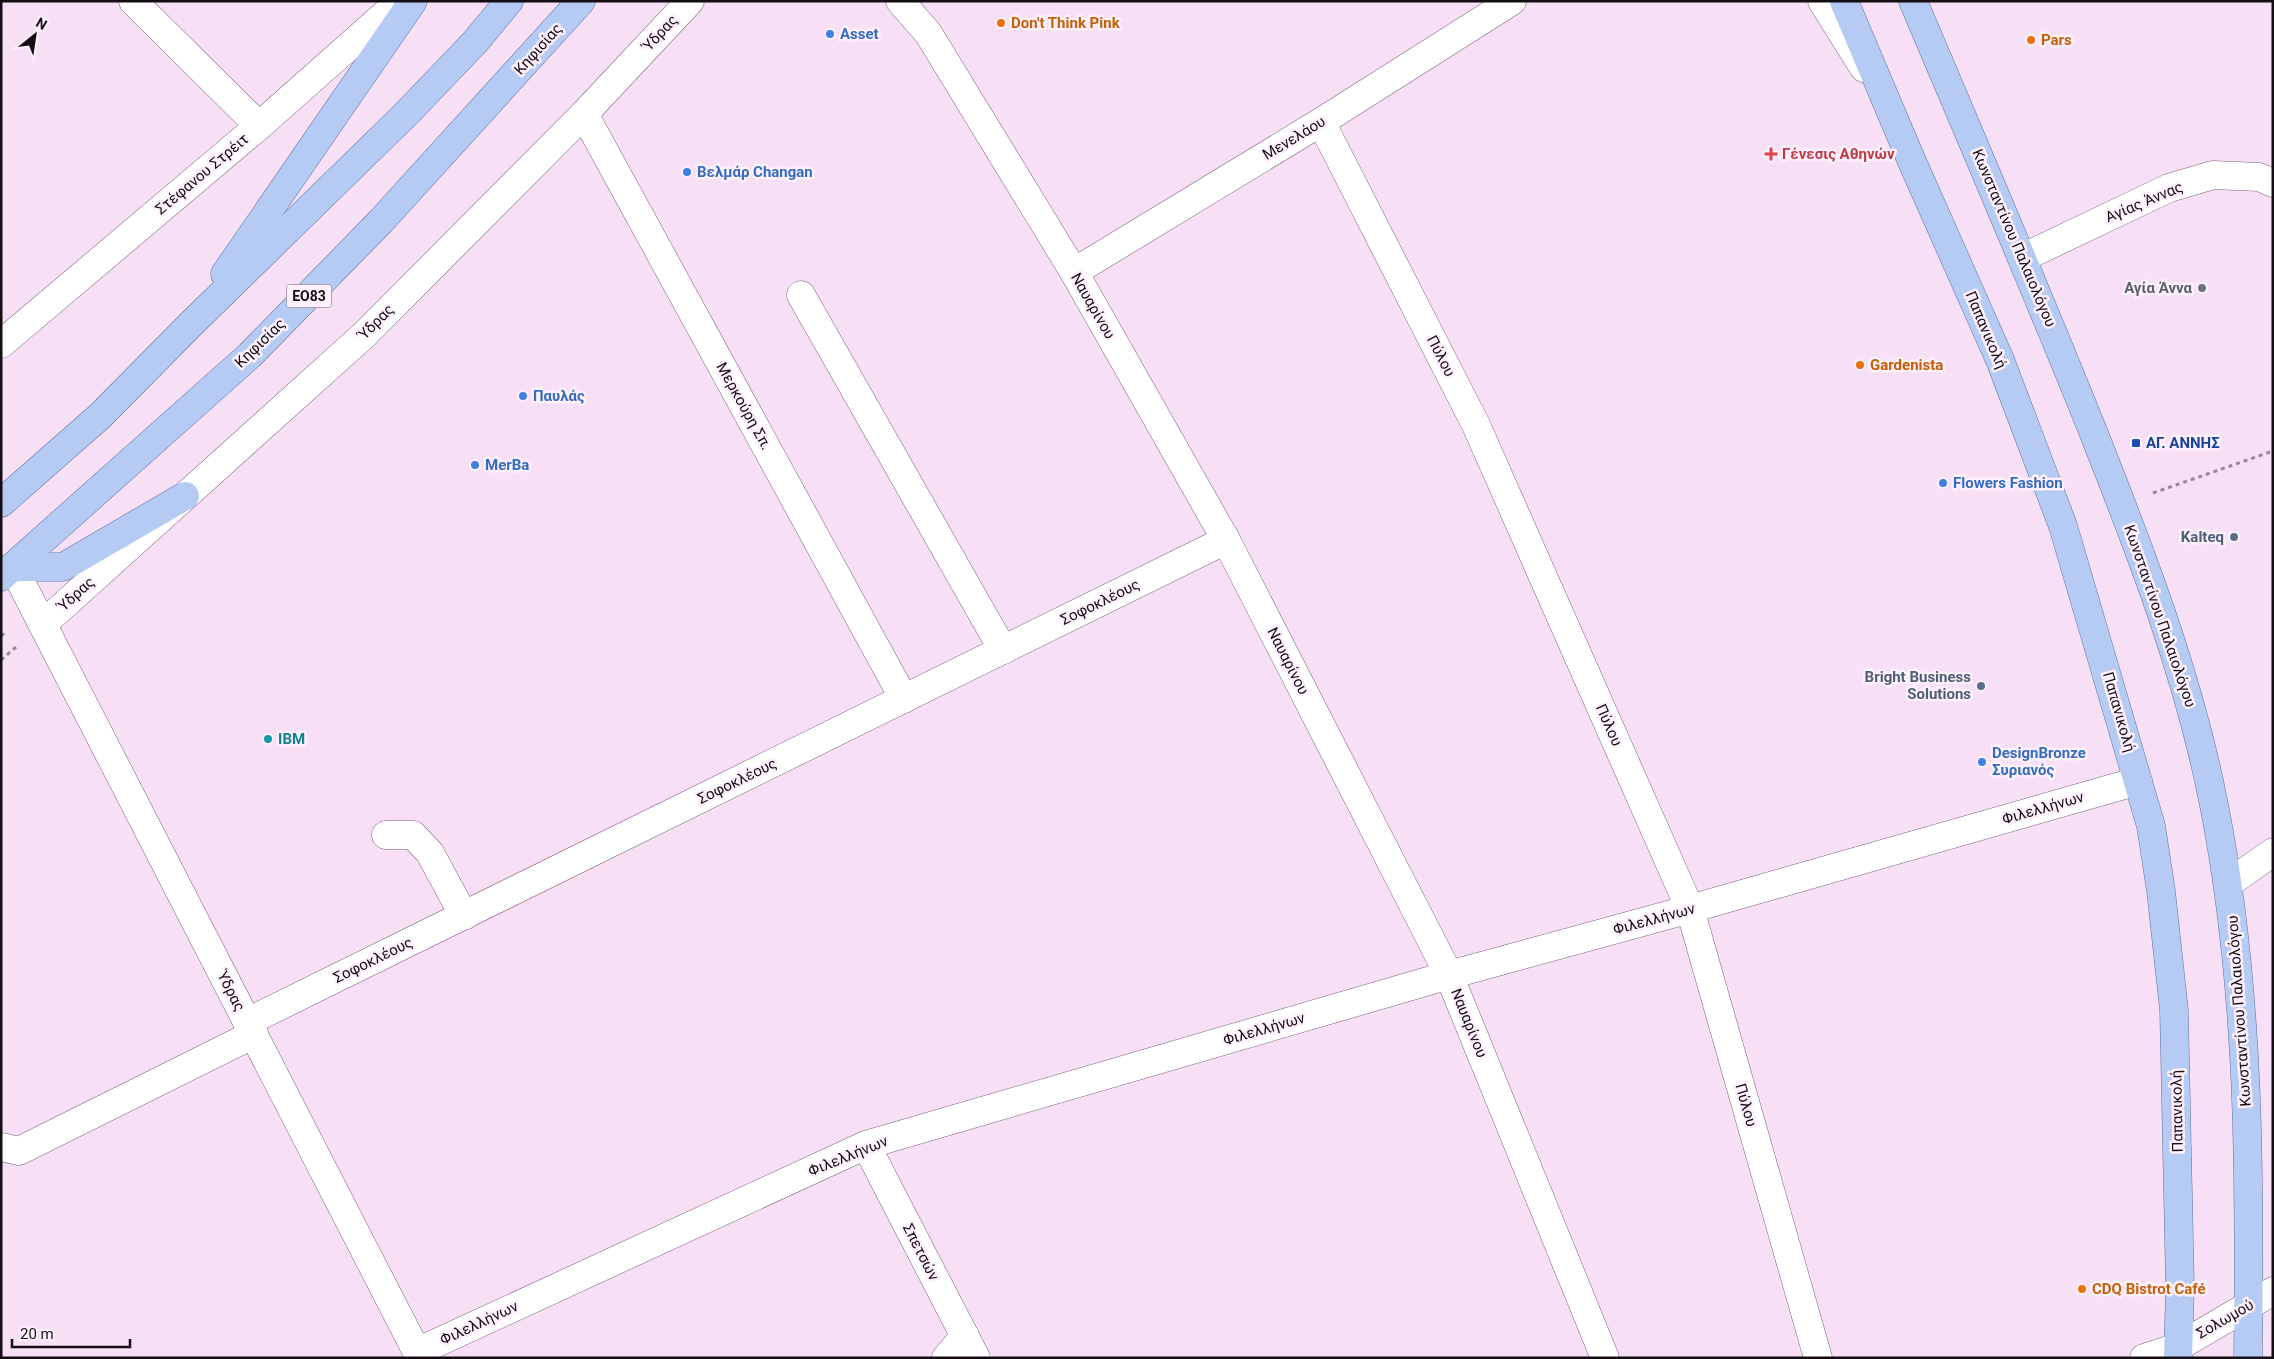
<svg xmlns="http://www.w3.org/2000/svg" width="2274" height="1359" font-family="Roboto,sans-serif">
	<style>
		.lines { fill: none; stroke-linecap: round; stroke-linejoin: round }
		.minor-casing { stroke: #7a6579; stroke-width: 29 }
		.major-casing { stroke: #5d72a0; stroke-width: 29 }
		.path { stroke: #998898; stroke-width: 3; stroke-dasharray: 4 4; stroke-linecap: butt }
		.minor { stroke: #fff; stroke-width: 28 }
		.major { stroke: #b5cbf3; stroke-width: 28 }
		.food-dot { fill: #e8710a; stroke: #fef0fd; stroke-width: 2 }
		.shop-dot { fill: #3f7fe0; stroke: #fef0fd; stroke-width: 2 }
		.health-dot { fill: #e0444e; stroke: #fef0fd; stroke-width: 2 }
		.worship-dot { fill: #6b7280; stroke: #fef0fd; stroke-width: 2 }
		.transit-dot { fill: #1a4fb4; stroke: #fef0fd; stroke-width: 2 }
		.service-dot { fill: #5c6f8a; stroke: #fef0fd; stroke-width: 2 }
		.culture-dot { fill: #0f9aa8; stroke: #fef0fd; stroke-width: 2 }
		.labels { text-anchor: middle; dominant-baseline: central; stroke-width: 5; stroke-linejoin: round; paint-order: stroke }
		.shield { fill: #fef0fd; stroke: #5b515a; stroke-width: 1 }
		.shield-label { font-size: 14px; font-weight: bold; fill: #150d14 }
		.food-label { font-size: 15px; font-weight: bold; fill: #c56008; stroke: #fef0fd; text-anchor: start }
		.street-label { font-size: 15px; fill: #150d14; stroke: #fef0fd }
		.shop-label { font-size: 15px; font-weight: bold; fill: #366cbe; stroke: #fef0fd; text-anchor: start }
		.health-label { font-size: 15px; font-weight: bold; fill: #be3a42; stroke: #fef0fd; text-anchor: start }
		.worship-label { font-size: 15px; font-weight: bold; fill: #5b616d; stroke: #fef0fd; text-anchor: end }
		.transit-label { font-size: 15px; font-weight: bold; fill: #164399; stroke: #fef0fd; text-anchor: start }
		.service-label { font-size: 15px; font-weight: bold; fill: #4e5e75; stroke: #fef0fd; text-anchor: end }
		.culture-label { font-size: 15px; font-weight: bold; fill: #0d838f; stroke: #fef0fd; text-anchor: start }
	</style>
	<rect width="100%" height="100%" fill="#f7dff5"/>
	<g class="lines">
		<g class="minor-casing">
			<g id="minor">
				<polyline points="133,1 259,126"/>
				<polyline points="900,1 928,33 1074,272 1226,540 1449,975 1605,1358"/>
				<polyline points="1822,1 1864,68"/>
				<polyline points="584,114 904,699"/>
				<polyline points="1321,122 1476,425 1690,909 1818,1358"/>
				<polyline points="2022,258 2169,188 2213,175 2259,177 2273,183"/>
				<polyline points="1074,272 1321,122 1512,1"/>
				<polyline points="801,295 1003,650"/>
				<polyline points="1,344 259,126 400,1"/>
				<polyline points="13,567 420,1358"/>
				<polyline points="43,624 364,335 584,114 690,1"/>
				<polyline points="386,835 413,835 430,853 464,916"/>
				<polyline points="2228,884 2273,852"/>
				<polyline points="247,1022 1226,540"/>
				<polyline points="866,1145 976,1358"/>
				<polyline points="1,1147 19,1151 254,1034"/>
				<polyline points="417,1352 866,1145 1449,975 1690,909 2138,781"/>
				<polyline points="946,1358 965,1336"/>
				<polyline points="2144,1358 2178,1347 2273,1291"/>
			</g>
		</g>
		<g class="major-casing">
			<g id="major">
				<polyline points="1844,1 1910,157 2000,360 2063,526 2151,826 2161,891 2174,1010 2180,1287 2178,1358"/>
				<path d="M1913,1C1974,145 2036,289 2094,434C2142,555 2189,677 2214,805C2250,988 2250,1172 2248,1358"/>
				<polyline points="225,274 413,1"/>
				<polyline points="1,503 100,416 191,324 407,113 475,42 509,1"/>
				<polyline points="13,567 63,567 185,496"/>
				<polyline points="1,577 250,355 381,221 581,1"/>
			</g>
		</g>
		<g class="path">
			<polyline points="2153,493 2273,451"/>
			<polyline points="1,636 7,631"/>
			<polyline points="1,660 16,647"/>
		</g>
		<use href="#minor" class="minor"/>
		<use href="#major" class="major"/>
	</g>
	<g class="food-dot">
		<circle cx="1001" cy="23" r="5"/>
		<circle cx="2031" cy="40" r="5"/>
		<circle cx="1860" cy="365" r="5"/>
		<circle cx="2082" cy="1289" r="5"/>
	</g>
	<g class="shop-dot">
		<circle cx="830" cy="34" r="5"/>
		<circle cx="687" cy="172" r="5"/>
		<circle cx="523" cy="396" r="5"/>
		<circle cx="475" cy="465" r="5"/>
		<circle cx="1943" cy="483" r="5"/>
		<circle cx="1982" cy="762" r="5"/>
	</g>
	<path class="health-dot" d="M1768.5 146.5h5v5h5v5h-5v5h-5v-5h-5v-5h5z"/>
	<circle class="worship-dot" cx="2202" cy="288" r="5"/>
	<rect class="transit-dot" x="2131" y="438" width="10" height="10" rx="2.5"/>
	<g class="service-dot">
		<circle cx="2234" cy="537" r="5"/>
		<circle cx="1981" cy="686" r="5"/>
	</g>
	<circle class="culture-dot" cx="268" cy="739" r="5"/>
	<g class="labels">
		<rect class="shield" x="286.5" y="284.5" width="45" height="23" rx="4"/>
		<g class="shield-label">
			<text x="309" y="296">ΕΟ83</text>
		</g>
		<g class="food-label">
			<text x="1011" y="23">Don't Think Pink</text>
			<text x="2041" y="40">Pars</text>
			<text x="1870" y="365">Gardenista</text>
			<text x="2092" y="1289">CDQ Bistrot Café</text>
		</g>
		<g class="street-label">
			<text transform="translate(660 33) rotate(-47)">Ύδρας</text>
			<text transform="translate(538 49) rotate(-48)">Κηφισίας</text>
			<text transform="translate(1294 138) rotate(-31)">Μενελάου</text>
			<text transform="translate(202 174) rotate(-40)">Στέφανου Στρέιτ</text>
			<text transform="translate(2144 202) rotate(-23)">Αγίας Άννας</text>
			<text transform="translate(2014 238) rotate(67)">Κωνσταντίνου Παλαιολόγου</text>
			<text transform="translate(1093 306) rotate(60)">Ναυαρίνου</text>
			<text transform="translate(376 322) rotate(-45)">Ύδρας</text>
			<text transform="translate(1986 330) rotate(67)">Παπανικολή</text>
			<text transform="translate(260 343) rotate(-44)">Κηφισίας</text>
			<text transform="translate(1441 356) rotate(63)">Πύλου</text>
			<text transform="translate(744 406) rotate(61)">Μερκούρη Σπ.</text>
			<text transform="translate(76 594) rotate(-42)">Ύδρας</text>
			<text transform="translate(1100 602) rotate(-26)">Σοφοκλέους</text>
			<text transform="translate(2160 616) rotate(71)">Κωνσταντίνου Παλαιολόγου</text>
			<text transform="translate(1288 661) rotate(63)">Ναυαρίνου</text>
			<text transform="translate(2119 712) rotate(74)">Παπανικολή</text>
			<text transform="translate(1609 725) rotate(66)">Πύλου</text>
			<text transform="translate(737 781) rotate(-26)">Σοφοκλέους</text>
			<text transform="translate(2043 808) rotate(-16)">Φιλελλήνων</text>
			<text transform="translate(1654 919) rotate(-15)">Φιλελλήνων</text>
			<text transform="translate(373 960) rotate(-26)">Σοφοκλέους</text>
			<text transform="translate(231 991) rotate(63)">Ύδρας</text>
			<text transform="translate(2239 1011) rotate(-94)">Κωνσταντίνου Παλαιολόγου</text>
			<text transform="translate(1469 1023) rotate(68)">Ναυαρίνου</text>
			<text transform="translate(1264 1029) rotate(-16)">Φιλελλήνων</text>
			<text transform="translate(1746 1105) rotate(74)">Πύλου</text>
			<text transform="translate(2177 1111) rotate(-91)">Παπανικολή</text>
			<text transform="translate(848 1156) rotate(-22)">Φιλελλήνων</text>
			<text transform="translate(921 1252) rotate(63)">Σπετσών</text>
			<text transform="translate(2225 1319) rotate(-30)">Σολωμού</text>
			<text transform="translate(479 1323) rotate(-25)">Φιλελλήνων</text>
		</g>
		<g class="shop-label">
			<text x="840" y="34">Asset</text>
			<text x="697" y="172">Βελμάρ Changan</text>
			<text x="533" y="396">Παυλάς</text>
			<text x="485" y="465">MerBa</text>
			<text x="1953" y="483">Flowers Fashion</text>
			<text x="1992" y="753">DesignBronze<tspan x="1992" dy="17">Συριανός</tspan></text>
		</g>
		<g class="health-label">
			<text x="1782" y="154">Γένεσις Αθηνών</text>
		</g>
		<g class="worship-label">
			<text x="2192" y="288">Αγία Άννα</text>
		</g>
		<g class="transit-label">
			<text x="2146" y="443">ΑΓ. ΑΝΝΗΣ</text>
		</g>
		<g class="service-label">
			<text x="2224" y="537">Kalteq</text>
			<text x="1971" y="677">Bright Business<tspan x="1971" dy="17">Solutions</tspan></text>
		</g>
		<g class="culture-label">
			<text x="278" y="739">IBM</text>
		</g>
	</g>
	<rect width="2274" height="1359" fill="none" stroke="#150d14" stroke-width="5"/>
	<g transform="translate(35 35) rotate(30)" stroke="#fef0fd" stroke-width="4" paint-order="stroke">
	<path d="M0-4L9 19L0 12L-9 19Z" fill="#150d14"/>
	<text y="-8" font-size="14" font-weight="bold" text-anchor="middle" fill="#150d14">N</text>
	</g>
	<path d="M12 1339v8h118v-8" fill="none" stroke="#150d14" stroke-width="2.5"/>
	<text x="20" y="1339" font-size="15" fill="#150d14" stroke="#fef0fd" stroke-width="4" paint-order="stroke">20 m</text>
</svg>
